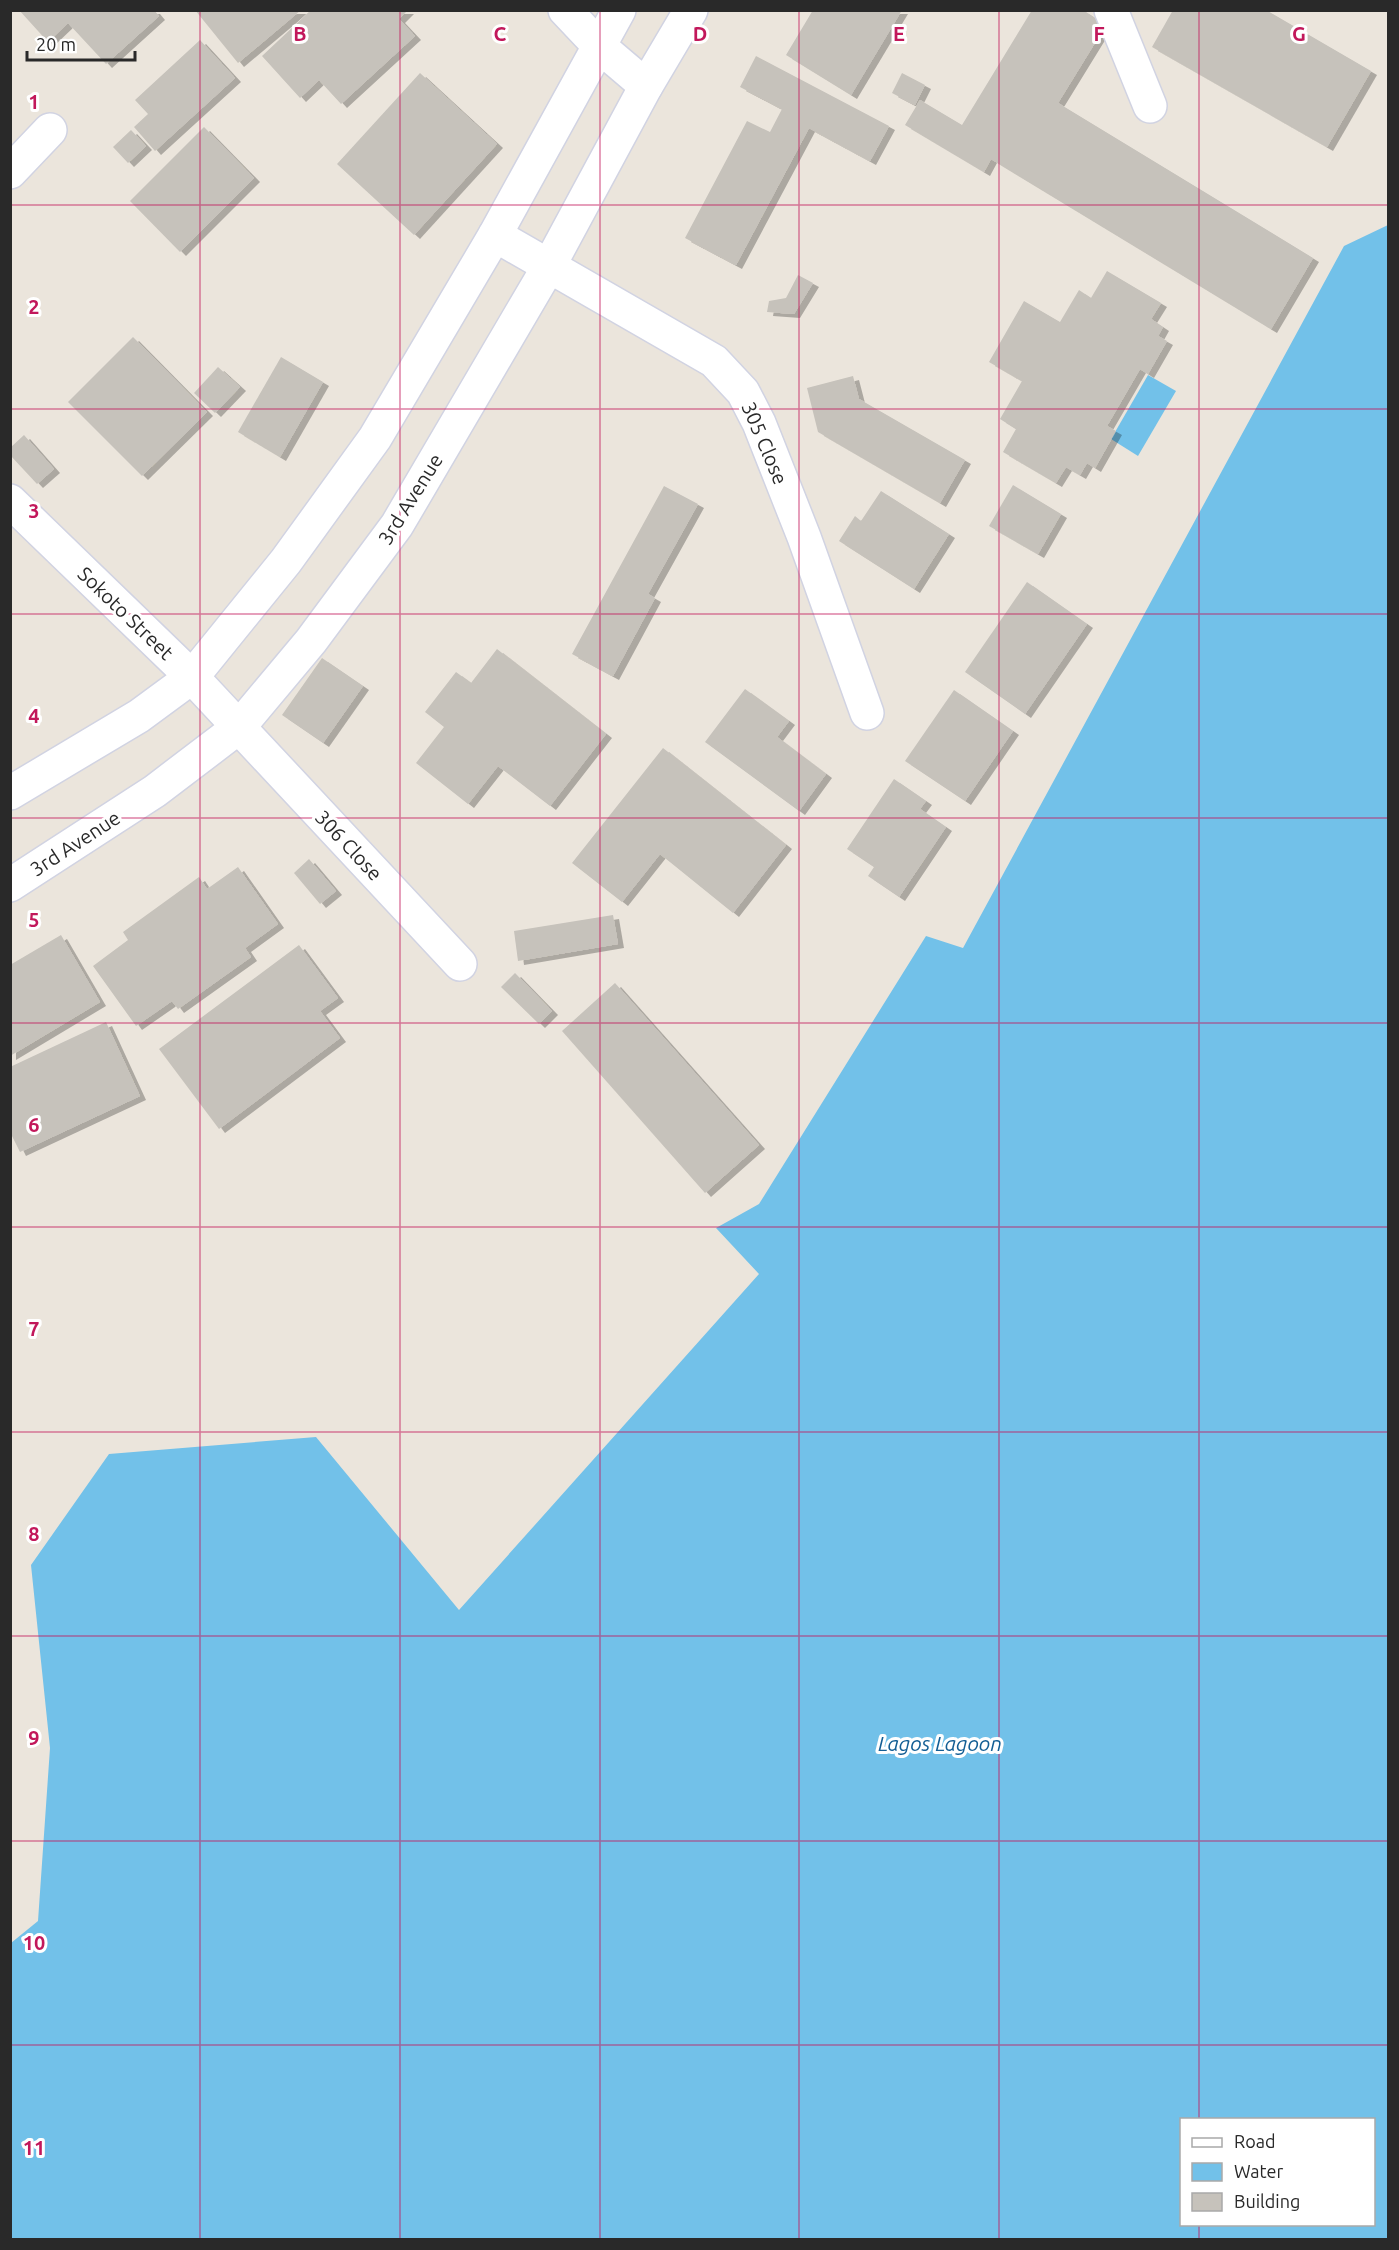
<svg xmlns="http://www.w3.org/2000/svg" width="1399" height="2250" font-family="Ubuntu,sans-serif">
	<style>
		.water { fill: #72c1e9; fill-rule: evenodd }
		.building { fill: #c6c2bb; filter: url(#shadow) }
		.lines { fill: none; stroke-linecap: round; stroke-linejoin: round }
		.minor-casing { stroke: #d1d3e2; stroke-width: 36 }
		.minor { stroke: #fff; stroke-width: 33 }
		.grid { fill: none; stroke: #c2185b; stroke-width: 1.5; stroke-opacity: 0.55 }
		.labels { text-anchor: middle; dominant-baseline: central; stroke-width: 6; stroke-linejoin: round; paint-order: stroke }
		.street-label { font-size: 20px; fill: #292929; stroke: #fff }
		.water-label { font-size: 21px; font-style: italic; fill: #135e94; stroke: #fff }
		.grid-label { font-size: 20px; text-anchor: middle; font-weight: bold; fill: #c2185b; stroke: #fff; stroke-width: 6; stroke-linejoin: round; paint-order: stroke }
	</style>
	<defs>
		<filter id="shadow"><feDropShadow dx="6" dy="4" stdDeviation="0" flood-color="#0004"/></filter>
	</defs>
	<rect width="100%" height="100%" fill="#ebe5dc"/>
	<g class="water">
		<path d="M1388,225V2239H11V1943L38,1921L50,1748L31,1565L109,1454L316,1437L459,1610L759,1274L716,1228L759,1204L926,936L963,948L1344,246ZM1182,2120H1374V2224H1182Z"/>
		<polygon points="1148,375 1176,391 1138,456 1111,439"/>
	</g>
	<g class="building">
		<polygon points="19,10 154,10 159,16 106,64 68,23 48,42"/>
		<polygon points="195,10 301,10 238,63"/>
		<polygon points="311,10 408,10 399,19 415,36 341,104 319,80 300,98 262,56"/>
		<polygon points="813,10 902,10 851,95 786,55"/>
		<polygon points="1032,10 1083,10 1106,25 1058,103 1313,258 1271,329 991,159 984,172 905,125 920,100 962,125"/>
		<polygon points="1173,10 1266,10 1371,71 1327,147 1152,47"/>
		<polygon points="200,40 235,78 155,151 134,127 148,114 135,100"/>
		<polygon points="756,56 889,126 870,161 809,128 736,265 685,238 747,121 770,132 782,109 740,87"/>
		<polygon points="420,73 497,144 414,235 337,164"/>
		<polygon points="902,73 925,85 915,105 892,93"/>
		<polygon points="204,127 254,178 180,252 130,201"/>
		<polygon points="131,130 146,146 128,163 113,147"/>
		<polygon points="1107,271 1161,303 1151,319 1163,327 1158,336 1167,341 1148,374 1140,369 1107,426 1116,431 1095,468 1087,463 1080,475 1066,467 1056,483 1003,452 1016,429 1000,419 1022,381 989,362 1024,301 1060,322 1079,290 1091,298"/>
		<polygon points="798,275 813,283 794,314 767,312 769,301 786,298"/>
		<polygon points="133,337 207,412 142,476 68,402"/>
		<polygon points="281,357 323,382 280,457 238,432"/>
		<polygon points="218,367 240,387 215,413 194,393"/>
		<polygon points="853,376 859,399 965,460 940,503 818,432 807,388"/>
		<polygon points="24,435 54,469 37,484 10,455 10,448"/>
		<polygon points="1013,485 1061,514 1038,554 989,526"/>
		<polygon points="664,486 698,504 648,594 655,598 613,676 572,654"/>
		<polygon points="881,491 949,534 914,589 839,541 855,516 861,521"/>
		<polygon points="1027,582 1087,624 1025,714 965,672"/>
		<polygon points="497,649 606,734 550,806 498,766 468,804 416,763 444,727 425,712 456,672 471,683"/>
		<polygon points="322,658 363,686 323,743 282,715"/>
		<polygon points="745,689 789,721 777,737 826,774 799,811 705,742"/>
		<polygon points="954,690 1013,731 965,801 905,761"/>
		<polygon points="663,748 786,845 733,913 660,854 622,902 572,863"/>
		<polygon points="894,779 926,801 920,809 946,827 899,897 868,876 874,867 847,849"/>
		<polygon points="309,859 336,891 320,904 294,873"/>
		<polygon points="238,867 278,924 245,948 251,957 178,1009 172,1001 136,1026 93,966 128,940 123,932 199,877 207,889"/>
		<polygon points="613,915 618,944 518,961 514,931"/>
		<polygon points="61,935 100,1002 10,1056 10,965"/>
		<polygon points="299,945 338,998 320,1011 340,1038 219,1129 159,1049"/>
		<polygon points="515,973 552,1011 539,1024 501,987"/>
		<polygon points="615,983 759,1145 705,1193 562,1031"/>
		<polygon points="106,1022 140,1096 20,1152 10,1132 10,1067"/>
	</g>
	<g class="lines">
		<g class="minor-casing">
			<g id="minor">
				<polyline points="565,10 599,46 646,86"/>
				<polyline points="1111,10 1150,106"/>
				<polyline points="10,172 50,130"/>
				<polyline points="495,235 714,361 743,392 759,423 804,537 867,713"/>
				<polyline points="10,501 192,677 460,964"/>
				<polyline points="10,793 139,716 192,677 286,561 375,438 495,235 619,10"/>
				<polyline points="10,885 155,791 239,727 311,641 397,525 549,266 646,86 691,10"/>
			</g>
		</g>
		<use href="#minor" class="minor"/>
	</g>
	<path class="grid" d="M200,10V2240M400,10V2240M600,10V2240M799,10V2240M999,10V2240M1199,10V2120M10,205H1388M10,409H1388M10,614H1388M10,818H1388M10,1023H1388M10,1227H1388M10,1432H1388M10,1636H1388M10,1841H1388M10,2045H1388M1199,2224V2240"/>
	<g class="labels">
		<g class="street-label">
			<text transform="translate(765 443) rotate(67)">305 Close</text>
			<text transform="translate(410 499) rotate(-58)">3rd Avenue</text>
			<text transform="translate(126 613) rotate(44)">Sokoto Street</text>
			<text transform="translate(75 843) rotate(-33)">3rd Avenue</text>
			<text transform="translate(349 845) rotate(47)">306 Close</text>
		</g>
		<g class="water-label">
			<text x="940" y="1743">Lagos Lagoon</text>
		</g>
	</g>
	<g class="grid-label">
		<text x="300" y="41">B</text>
		<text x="500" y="41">C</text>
		<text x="700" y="41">D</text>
		<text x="899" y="41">E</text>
		<text x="1099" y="41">F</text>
		<text x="1299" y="41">G</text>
		<text x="34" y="109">1</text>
		<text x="34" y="314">2</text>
		<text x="34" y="518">3</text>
		<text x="34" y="723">4</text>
		<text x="34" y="927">5</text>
		<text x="34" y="1132">6</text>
		<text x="34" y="1336">7</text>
		<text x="34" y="1541">8</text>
		<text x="34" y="1745">9</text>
		<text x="34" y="1950">10</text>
		<text x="34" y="2155">11</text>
	</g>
	<rect width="1399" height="2250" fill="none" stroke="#292929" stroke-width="24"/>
	<rect x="1180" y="2118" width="195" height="108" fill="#ffffff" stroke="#a9a9a9" stroke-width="1.5"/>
	<rect x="1192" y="2138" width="30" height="9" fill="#ffffff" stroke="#a9a9a9" stroke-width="1.5"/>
	<text x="1234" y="2148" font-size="18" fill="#292929">Road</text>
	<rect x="1192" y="2163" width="30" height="18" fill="#72c1e9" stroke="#a9a9a9" stroke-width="1.5"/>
	<text x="1234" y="2178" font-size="18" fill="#292929">Water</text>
	<rect x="1192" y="2193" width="30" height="18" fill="#c6c2bb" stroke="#a9a9a9" stroke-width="1.5"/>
	<text x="1234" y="2208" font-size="18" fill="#292929">Building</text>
	<path d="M27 51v9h108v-9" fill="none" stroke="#292929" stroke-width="3"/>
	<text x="36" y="51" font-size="18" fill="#292929" stroke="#ffffff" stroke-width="4.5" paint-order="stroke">20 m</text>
</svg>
